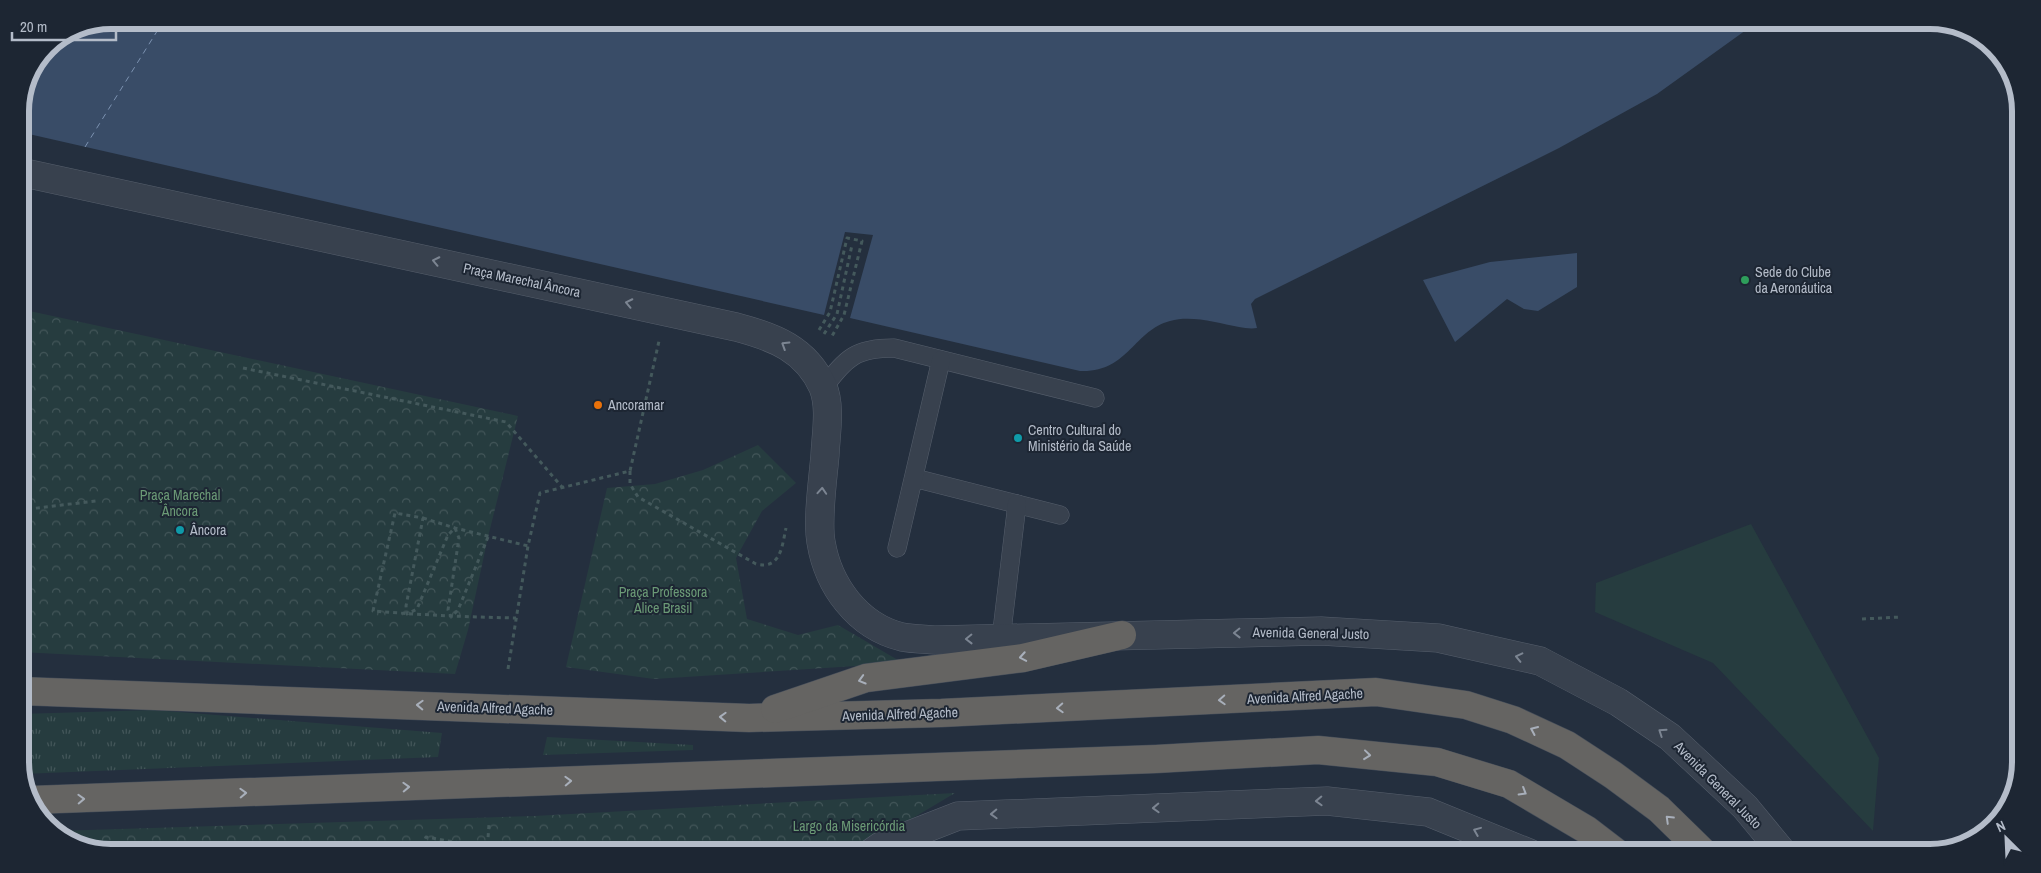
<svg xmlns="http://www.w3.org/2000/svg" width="2041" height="873" font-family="'Archivo Narrow',sans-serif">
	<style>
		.grass { fill: url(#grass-tufts) }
		.park { fill: url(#park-crowns) }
		.garden { fill: #263c3f }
		.water { fill: #394c67 }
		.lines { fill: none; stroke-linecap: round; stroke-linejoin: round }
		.ferry { stroke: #7c92b1; stroke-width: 1; stroke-dasharray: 6 5; stroke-linecap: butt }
		.service-casing { stroke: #565f6c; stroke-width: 19 }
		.minor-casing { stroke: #565f6c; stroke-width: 29 }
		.trunk-casing { stroke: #434c59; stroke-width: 29 }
		.path { stroke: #44595c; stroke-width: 3; stroke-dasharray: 4 4; stroke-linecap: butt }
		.service { stroke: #38414e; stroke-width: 18 }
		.minor { stroke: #38414e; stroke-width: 28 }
		.trunk { stroke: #656462; stroke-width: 28 }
		.oneway { stroke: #7c8592 }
		.oneway2 { stroke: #a8afba }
		.leisure-dot { fill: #2e9e5b; stroke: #1d2633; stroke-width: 2 }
		.food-dot { fill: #e8710a; stroke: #1d2633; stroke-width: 2 }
		.culture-dot { fill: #0f9aa8; stroke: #1d2633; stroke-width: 2 }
		.labels { text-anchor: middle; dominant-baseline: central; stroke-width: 4; stroke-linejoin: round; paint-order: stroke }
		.poi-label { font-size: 14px; fill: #b4bcc9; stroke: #1d2633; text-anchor: start }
		.street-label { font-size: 14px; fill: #b4bcc9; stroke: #1d2633 }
		.park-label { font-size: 14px; fill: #6b9a76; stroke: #1d2633 }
		.rim { fill: none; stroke: #b4bcc9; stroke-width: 6 }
	</style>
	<defs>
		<pattern id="grass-tufts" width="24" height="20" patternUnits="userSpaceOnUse" patternTransform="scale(1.25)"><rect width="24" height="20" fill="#263c3f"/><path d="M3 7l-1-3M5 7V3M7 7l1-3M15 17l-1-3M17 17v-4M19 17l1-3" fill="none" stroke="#435659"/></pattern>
		<pattern id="park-crowns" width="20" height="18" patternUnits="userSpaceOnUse" patternTransform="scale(1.25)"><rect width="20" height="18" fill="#263c3f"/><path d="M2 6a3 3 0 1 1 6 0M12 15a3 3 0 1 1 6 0" fill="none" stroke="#435659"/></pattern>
	</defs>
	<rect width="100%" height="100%" fill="#242f3e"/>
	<g class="grass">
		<polygon points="154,710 442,733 438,757 22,774 20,769 20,714"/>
		<polygon points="547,737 693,745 693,750 543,755"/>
	</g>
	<g class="park">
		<polygon points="20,309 518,416 488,537 468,630 455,674 20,652"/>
		<polygon points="758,445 796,483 762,511 736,558 747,619 798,635 838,625 903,663 654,679 566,667 607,488 655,484 703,470"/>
		<polygon points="955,793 891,831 857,853 110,853 76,846 56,831 534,816"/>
		<polygon points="1365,846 1388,846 1415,853 1284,853"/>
	</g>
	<polygon class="garden" points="1751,524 1879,758 1873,831 1713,663 1595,612 1596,583"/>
	<g class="water">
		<path d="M110,20H1760L1657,94L1559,148L1255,299L1251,304L1257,328C1251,329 1245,328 1239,327C1217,323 1192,315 1170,321C1134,330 1128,373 1080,371L850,318L873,235L845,232L824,315L20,132V105L47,46L76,27Z"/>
		<polygon points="1577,253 1577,287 1538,311 1524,309 1507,299 1455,342 1423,280 1490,262"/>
	</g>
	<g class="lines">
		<polyline class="ferry" points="85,147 164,20"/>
		<g class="service-casing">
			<g id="service">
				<path d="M823,388C847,358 854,348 894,348L1095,398"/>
				<polyline points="914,478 1060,515"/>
				<polyline points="897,548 941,360"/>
				<polyline points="1001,639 1017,504"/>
			</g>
		</g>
		<g class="minor-casing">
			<g id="minor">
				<path d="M20,172L736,327C774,337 806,349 823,387C831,407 826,433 825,455C823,479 817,519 821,542C828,585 857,626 902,637C912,639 925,639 936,640L1321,631L1438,638L1540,661L1618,702L1670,737L1745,807L1783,853"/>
				<polyline points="871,853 881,846 958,816 1327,801 1428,812 1529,853"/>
			</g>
		</g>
		<g class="trunk-casing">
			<g id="trunk">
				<polyline points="20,691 749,718 941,713 1376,692 1466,705 1513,720 1567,745 1613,775 1659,809 1704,853"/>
				<polyline points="775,709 866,678 1023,658 1122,635"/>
				<polyline points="32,800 1156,759 1318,750 1437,762 1509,784 1587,830 1617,853"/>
			</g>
		</g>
		<g class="path">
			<polyline points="819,330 830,312 847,238 862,241 844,315 832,336"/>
			<polyline points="824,334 837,314 852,245"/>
			<polyline points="243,368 506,422 562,487"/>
			<path d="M630,471V484L638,497L756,564C781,570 782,546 786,528"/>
			<polyline points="20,510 96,501"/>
			<polyline points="423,518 455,528 528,546"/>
			<path d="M488,537L458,610L451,617L448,610L459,538L455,528L448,535L417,609L407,614L406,606L423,518L395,513L373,611C421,615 468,617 516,618"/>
			<polyline points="1862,619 1901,617"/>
			<polyline points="508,669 528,546 540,493 630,471 659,341"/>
			<polyline points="418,853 426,837 488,848"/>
			<polyline points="487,853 489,824"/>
		</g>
		<use href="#service" class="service"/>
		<use href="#minor" class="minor"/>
		<use href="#trunk" class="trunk"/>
	</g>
	<defs><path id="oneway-chevron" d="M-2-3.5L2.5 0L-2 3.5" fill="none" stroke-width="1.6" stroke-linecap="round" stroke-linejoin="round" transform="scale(1.25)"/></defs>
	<g class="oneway">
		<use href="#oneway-chevron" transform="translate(436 261) rotate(-168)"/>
		<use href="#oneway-chevron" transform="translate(629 303) rotate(-168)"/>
		<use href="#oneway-chevron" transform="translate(785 345) rotate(-148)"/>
		<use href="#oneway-chevron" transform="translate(822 491) rotate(-86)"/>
		<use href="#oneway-chevron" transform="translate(1237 633) rotate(179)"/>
		<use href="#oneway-chevron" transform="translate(969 639) rotate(179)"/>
		<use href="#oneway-chevron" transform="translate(1519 657) rotate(-167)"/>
		<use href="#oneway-chevron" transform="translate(1662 732) rotate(-146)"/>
		<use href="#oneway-chevron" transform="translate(1319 801) rotate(178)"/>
		<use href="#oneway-chevron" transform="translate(1156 808) rotate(178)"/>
		<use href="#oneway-chevron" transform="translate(994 814) rotate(178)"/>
		<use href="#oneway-chevron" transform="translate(1477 831) rotate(-158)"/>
	</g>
	<g class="oneway2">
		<use href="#oneway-chevron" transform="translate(1023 657) rotate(170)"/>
		<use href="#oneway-chevron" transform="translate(862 680) rotate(164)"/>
		<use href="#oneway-chevron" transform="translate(1222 700) rotate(177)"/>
		<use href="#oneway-chevron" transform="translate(420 705) rotate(-178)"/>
		<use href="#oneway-chevron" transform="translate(1060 708) rotate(177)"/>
		<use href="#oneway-chevron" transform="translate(723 717) rotate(-178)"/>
		<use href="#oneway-chevron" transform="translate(1534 730) rotate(-156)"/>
		<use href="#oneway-chevron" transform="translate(1367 755) rotate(6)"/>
		<use href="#oneway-chevron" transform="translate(568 781) rotate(-2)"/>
		<use href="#oneway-chevron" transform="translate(406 787) rotate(-2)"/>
		<use href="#oneway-chevron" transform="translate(1523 792) rotate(31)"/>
		<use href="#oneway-chevron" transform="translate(243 793) rotate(-2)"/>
		<use href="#oneway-chevron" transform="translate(81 799) rotate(-2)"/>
		<use href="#oneway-chevron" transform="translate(1669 819) rotate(-136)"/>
	</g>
	<circle class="leisure-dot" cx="1745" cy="280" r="5"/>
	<circle class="food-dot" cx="598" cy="405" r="5"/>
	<g class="culture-dot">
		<circle cx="1018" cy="438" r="5"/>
		<circle cx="180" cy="530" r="5"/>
	</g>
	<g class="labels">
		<g class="poi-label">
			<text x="1755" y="272">Sede do Clube<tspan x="1755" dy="16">da Aeronáutica</tspan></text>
			<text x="608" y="405">Ancoramar</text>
			<text x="1028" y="430">Centro Cultural do<tspan x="1028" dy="16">Ministério da Saúde</tspan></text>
			<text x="190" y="530">Âncora</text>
		</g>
		<g class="street-label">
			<text transform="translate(522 280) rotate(12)">Praça Marechal Âncora</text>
			<text transform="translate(1311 633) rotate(1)">Avenida General Justo</text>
			<text transform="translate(1305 696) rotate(-3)">Avenida Alfred Agache</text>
			<text transform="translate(495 708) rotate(2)">Avenida Alfred Agache</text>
			<text transform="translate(900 714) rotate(-2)">Avenida Alfred Agache</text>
			<text transform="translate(1718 785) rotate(45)">Avenida General Justo</text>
		</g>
		<g class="park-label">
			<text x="180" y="495">Praça Marechal<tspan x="180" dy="16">Âncora</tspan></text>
			<text x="663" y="592">Praça Professora<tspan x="663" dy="16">Alice Brasil</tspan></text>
			<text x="849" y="826">Largo da Misericórdia</text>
		</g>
	</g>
	<path d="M0 0H2041V873H0ZM111 29H1930A82 82 0 0 1 2012 111V762A82 82 0 0 1 1930 844H111A82 82 0 0 1 29 762V111A82 82 0 0 1 111 29Z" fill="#1d2633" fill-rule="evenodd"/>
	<path class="rim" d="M111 29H1930A82 82 0 0 1 2012 111V762A82 82 0 0 1 1930 844H111A82 82 0 0 1 29 762V111A82 82 0 0 1 111 29Z"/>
	<g transform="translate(2006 838) rotate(336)" stroke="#1d2633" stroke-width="4" paint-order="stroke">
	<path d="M0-4L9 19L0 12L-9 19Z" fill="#b4bcc9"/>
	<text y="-8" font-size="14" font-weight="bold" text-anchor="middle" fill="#b4bcc9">N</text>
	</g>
	<path d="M12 32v8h104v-8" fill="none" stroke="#b4bcc9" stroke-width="2.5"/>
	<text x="20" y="32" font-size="15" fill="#b4bcc9" stroke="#1d2633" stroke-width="4" paint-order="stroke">20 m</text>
</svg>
